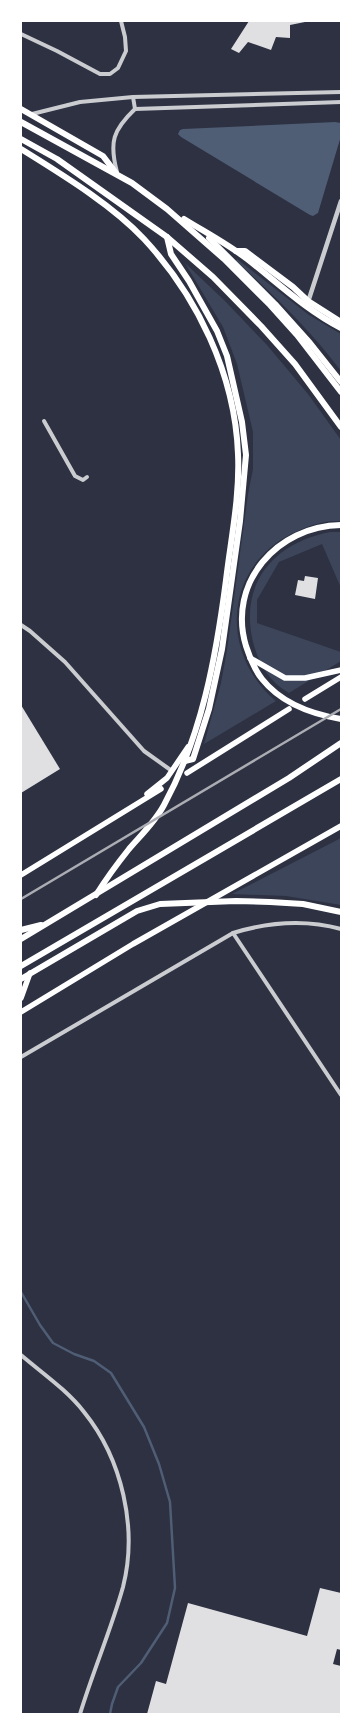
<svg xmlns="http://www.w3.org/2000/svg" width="362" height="1735" font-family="'IBM Plex Sans',sans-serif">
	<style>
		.green { fill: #3c4559 }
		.water { fill: #4f5d75 }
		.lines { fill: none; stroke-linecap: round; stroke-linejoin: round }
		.stream { stroke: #4f5d75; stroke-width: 2.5 }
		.building { fill: #e0e0e3 }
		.minor { stroke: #caccd0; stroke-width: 4 }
		.tertiary { stroke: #caccd0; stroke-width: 4.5 }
		.secondary { stroke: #fff; stroke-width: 5.5 }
		.trunk { stroke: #fff; stroke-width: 6 }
		.rail { stroke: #abadb3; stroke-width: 2.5 }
	</style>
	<rect width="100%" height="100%" fill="#2d3142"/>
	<g class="green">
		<path d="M237,259L309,315L341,334V371C310,330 274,295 236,261Z"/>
		<path d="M185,263L225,301L267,345L308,394L341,440V521C323,520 307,526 291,534C223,569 220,654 276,701L204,744L221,683L227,650L248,494L253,469V432L237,364L223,327Z"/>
		<path d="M330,532H341V588L322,544L279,562L257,600V623L341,652V661L289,693C269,681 259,665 253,642C239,584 273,543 330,532Z"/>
		<polygon points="341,838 341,905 286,896 232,894"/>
	</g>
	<polygon class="water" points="335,122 341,123 341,136 318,213 313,216 310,215 181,137 178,134 180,130 183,129"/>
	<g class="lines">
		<polyline class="stream" points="21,1292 40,1325 53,1343 74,1354 94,1361 111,1373 144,1427 159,1464 170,1502 175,1588 167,1623 141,1663 118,1687 112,1704 110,1714"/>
	</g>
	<g class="building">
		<polygon points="249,21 310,21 290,25 290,38 276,37 271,50 248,42 239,53 231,49"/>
		<polygon points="305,576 318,578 315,599 295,595 298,580 304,581"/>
		<polygon points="21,705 60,769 21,793"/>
		<polygon points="320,1588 341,1593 341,1650 337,1649 333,1664 341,1666 341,1714 147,1714 156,1681 166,1684 188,1603 307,1636"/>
	</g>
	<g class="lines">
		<g class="minor">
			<polyline points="21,34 57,51 100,74 110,74 118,68 126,51 125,37 121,21"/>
			<polyline points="133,97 135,109"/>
			<polyline points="32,114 80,102 133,97 341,92"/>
			<path d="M117,172C109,142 113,130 135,109L341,102"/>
			<polyline points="44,421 75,476 83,480 87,477"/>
			<polyline points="21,625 30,631 65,662 144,751 172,771"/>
			<polyline points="233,933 341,1095"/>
			<path d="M21,1057L233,933C269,922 304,919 341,929"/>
			<path d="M21,1355C42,1373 67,1390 84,1412C122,1459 138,1528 123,1587C111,1630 93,1671 80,1714"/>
		</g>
		<polyline class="tertiary" points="308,302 341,201"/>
		<g class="secondary">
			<polyline points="250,658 285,678 305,678 341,670"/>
			<polyline points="305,699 341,677"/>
			<polyline points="187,773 289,709"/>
			<polyline points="147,794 167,778 188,747"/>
			<polyline points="21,875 161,789"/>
			<polyline points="21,998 30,973"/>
			<polyline points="21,1012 133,944 341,826"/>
		</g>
		<g class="trunk">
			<polyline points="21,109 103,156 116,173"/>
			<polyline points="21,122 132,183 167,209 224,259 270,305 297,335 341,392"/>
			<polyline points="21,139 57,159 167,237 213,277 261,326 295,364 341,427"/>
			<path d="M21,149C61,174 111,204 144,239C197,296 235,374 238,454C240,496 231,538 226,580C216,657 202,735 164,805C155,822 141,835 129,849C117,864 106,879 96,895"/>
			<path d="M184,219C205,232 228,244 247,259C278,283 306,310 341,328"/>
			<polyline points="167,237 171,254 189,281 217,331 227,356 242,422 246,455 240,521 222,649 209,709 193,759 185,761"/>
			<polyline points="209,238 275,304 310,343 341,382"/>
			<polyline points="236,251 245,251 293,287 308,301 341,322"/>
			<path d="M341,525C277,526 227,583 246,646C250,658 254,669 262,679C281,703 311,714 341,719"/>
			<polyline points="21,930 41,925"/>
			<polyline points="21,939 289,778 341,743"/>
			<polyline points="21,966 341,779"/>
			<polyline points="21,979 137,911 160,904 236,901 270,902 303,904 341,912"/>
		</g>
		<polyline class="rail" points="21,899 341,709"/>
	</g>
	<rect width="362" height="1735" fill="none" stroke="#ffffff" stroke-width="44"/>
</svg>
